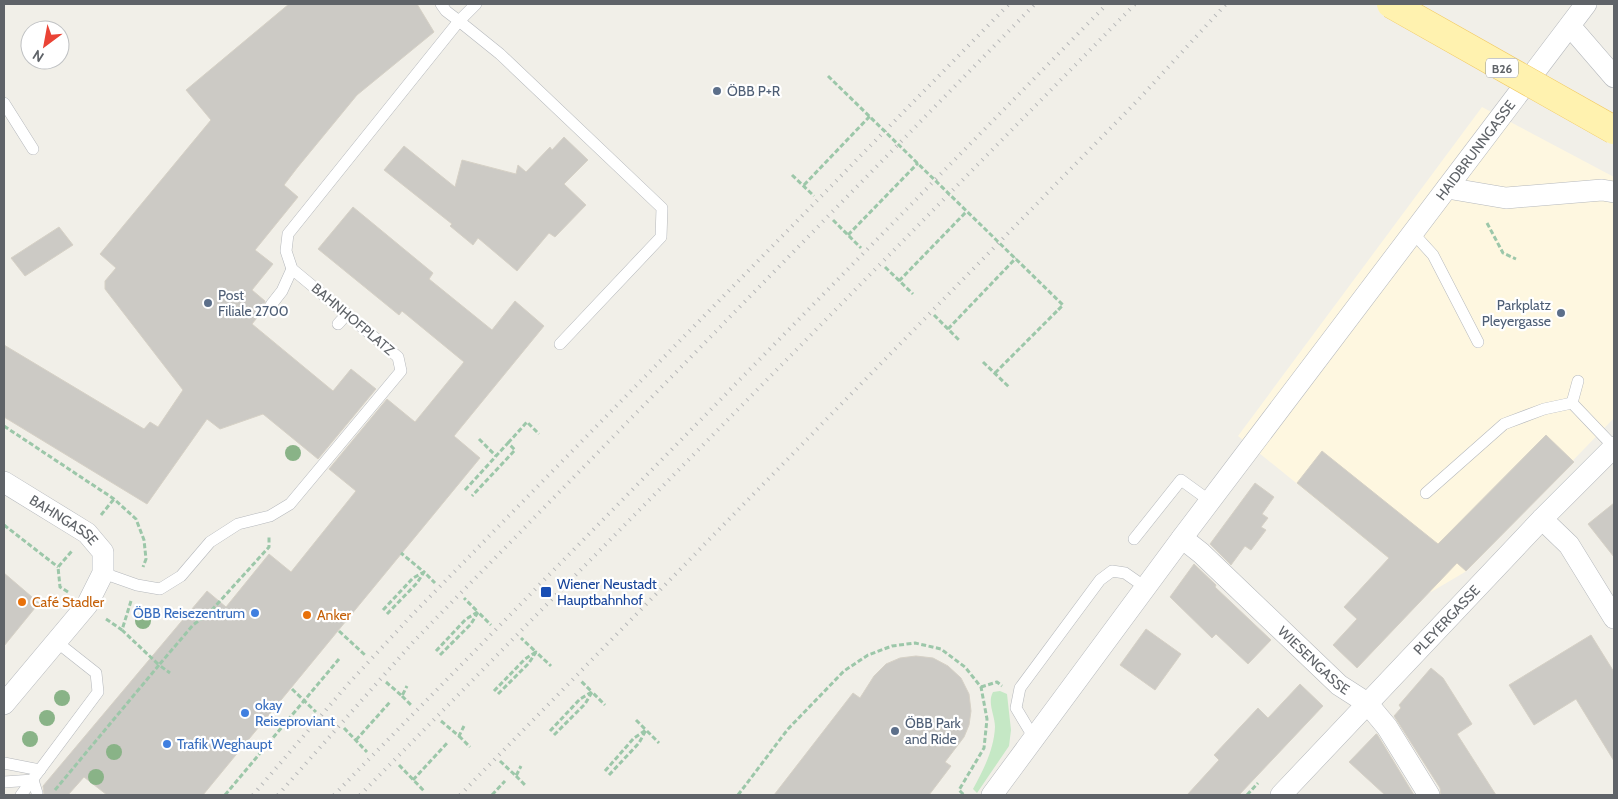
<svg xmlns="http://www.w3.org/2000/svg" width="1618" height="799" font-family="Cabin,sans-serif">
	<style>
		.commercial { fill: #fef7e0 }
		.green { fill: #c5e8c5 }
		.building { fill: #cccac5; stroke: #d6d1c6 }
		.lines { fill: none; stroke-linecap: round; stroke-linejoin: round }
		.lane-casing { stroke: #b5b8bc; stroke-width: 12 }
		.street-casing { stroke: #b5b8bc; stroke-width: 22 }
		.path { stroke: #9cc7a9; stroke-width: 3; stroke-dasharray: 5 2.5; stroke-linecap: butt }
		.lane { stroke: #fff; stroke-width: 11 }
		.street { stroke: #fff; stroke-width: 21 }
		.rail { stroke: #b6b7b8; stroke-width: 4; stroke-dasharray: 1 6; stroke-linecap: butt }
		.primary-bridge-casing { stroke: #f2c960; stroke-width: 29; stroke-linecap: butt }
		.path-bridge { stroke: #9cc7a9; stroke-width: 3; stroke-dasharray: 5 2.5; stroke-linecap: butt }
		.primary-bridge { stroke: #fff2af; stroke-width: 28 }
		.tree { fill: #89b387 }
		.service-dot { fill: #5c6f8a; stroke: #fff; stroke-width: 2 }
		.transit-dot { fill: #1a4fb4; stroke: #fff; stroke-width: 2 }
		.food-dot { fill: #e8710a; stroke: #fff; stroke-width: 2 }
		.shop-dot { fill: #3f7fe0; stroke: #fff; stroke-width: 2 }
		.labels { text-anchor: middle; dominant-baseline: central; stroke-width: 4.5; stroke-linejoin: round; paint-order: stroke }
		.shield { fill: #fff; stroke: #8f9295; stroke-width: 1 }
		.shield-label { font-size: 12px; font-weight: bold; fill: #5f6368 }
		.service-label { font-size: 14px; fill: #4e5e75; stroke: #fff; text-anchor: start }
		.street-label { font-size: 14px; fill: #5f6368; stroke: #fff }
		.transit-label { font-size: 14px; fill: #164399; stroke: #fff; text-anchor: start }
		.food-label { font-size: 14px; fill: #c56008; stroke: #fff; text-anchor: start }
		.shop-label { font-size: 14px; fill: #366cbe; stroke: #fff; text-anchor: start }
	</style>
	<rect width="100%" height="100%" fill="#f1efe8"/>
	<polygon class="commercial" points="1482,107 1614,177 1614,418 1465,572 1431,592 1238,436"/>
	<path class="green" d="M1000,691L1007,694L1011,730L1009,746L977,793L973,789C984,769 994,749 995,727C995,715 987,703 993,692Z"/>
	<g class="building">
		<polygon points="289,4 417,4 434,32 357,95 297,168 284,185 298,197 255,250 273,264 252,290 265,301 264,309 252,324 333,391 351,369 376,389 318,459 263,414 220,429 207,419 147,504 4,417 4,345 144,429 150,422 158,427 183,390 105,289 105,281 116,268 100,254 211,120 186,90"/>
		<polygon points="564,137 588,160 564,184 586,205 555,237 549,233 517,271 478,238 473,245 450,226 452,224 384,170 404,146 455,187 462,160 516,174 518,165 526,172 550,147 552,150"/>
		<polygon points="353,207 433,273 429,279 492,330 515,301 544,326 454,436 480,458 203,795 107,795 84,777 68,795 44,795 43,786 207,591 226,607 269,554 291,572 356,491 329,469 387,399 415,422 464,362 402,311 399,315 318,249"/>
		<polygon points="59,227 73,245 25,276 11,258"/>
		<polygon points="1546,435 1574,462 1466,571 1457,563 1357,668 1333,645 1357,619 1344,607 1389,558 1297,483 1322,451 1438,544"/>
		<polygon points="1255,483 1274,497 1262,514 1268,518 1261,527 1266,530 1251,550 1245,546 1231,565 1210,544"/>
		<polygon points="1614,503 1614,557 1588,524"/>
		<polygon points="1194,564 1216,585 1215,587 1271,640 1248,664 1216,634 1212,638 1170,597"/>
		<polygon points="4,573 39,603 4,646"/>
		<polygon points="1146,629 1181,654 1155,690 1120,665"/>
		<polygon points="1591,635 1614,672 1614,761 1576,699 1534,725 1509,685"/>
		<polygon points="916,656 933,658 948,666 961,678 969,694 971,711 969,725 964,737 945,762 951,766 929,795 774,795 853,693 860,698 874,676 886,664 900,658"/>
		<polygon points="1431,668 1443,678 1472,724 1457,734 1496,795 1441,795 1440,788 1394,716 1401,708 1399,705"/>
		<polygon points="1300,684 1323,706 1239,795 1187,795 1219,760 1214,755 1258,708 1268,718"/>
		<polygon points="1376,734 1377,734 1414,795 1385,795 1349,762"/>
	</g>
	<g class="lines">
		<g class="lane-casing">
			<g id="lane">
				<polyline points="476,4 459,21 500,54 662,208 661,237 560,344"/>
				<polyline points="4,103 33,149"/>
				<polyline points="1413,233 1433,255 1478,342"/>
				<polyline points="273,311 271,305 282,291 292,269"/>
				<polyline points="338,324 347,314"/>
				<polyline points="1578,381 1572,403 1614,447"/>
				<polyline points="1426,493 1504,424 1544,409 1572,403"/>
				<polyline points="1134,539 1181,480 1210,501"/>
				<polyline points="103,573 137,585 160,589 181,576 210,542 238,524 270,516 290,504 401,371 398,357 292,269 286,251 288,234 459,21 446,11 441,4"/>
				<polyline points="1034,738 1016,708 1020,688 1100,580 1112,571 1125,573 1145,587"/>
				<polyline points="4,763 40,770"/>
				<polyline points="33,780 37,793"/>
				<polyline points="4,782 33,780"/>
				<polyline points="21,795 98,692 96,673 58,643"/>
			</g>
		</g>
		<g class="street-casing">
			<g id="street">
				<polyline points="1570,26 1614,77"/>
				<polyline points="1447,188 1506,198 1602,190 1614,192"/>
				<path id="s1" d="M4,482L87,533L103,552V573L87,605L4,704"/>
				<polyline points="1542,519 1569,545 1614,618"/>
				<path id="s2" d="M1182,538L1201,553L1339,685L1367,703L1387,727L1429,795"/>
				<path id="s3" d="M992,795L1182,538L1586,4"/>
				<path id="s4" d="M1281,795L1542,519L1614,447"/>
			</g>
		</g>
		<g class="path">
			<polyline points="792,175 814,196"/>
			<polyline points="804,185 870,116"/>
			<polyline points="833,220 861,248"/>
			<polyline points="1487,223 1503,253 1516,259"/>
			<polyline points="848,235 918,163"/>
			<polyline points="885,267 913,294"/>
			<polyline points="899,281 967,211"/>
			<polyline points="934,315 959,340"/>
			<polyline points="948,329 1016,258"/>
			<polyline points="983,362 1009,387"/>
			<polyline points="995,373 1058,310"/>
			<polyline points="4,426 114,499 136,519 144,540 146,559 143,567"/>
			<polyline points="479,439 496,456"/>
			<polyline points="508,443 527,422 539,434"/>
			<polyline points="465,490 508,443 515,450 472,496"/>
			<polyline points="101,515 114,499"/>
			<polyline points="4,525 58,567"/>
			<polyline points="68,592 60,587 58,567 72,551"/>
			<polyline points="131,601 122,630 159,665 193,625 210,612 269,547 269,535"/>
			<polyline points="383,610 413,578 424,572 435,583"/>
			<polyline points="387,614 417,583 424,572 401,553"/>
			<polyline points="106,619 122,630"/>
			<polyline points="339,631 365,655"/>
			<polyline points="436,651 466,619 478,612 464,598"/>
			<polyline points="440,655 471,624 478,612 491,625"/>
			<polyline points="386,682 402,696 407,686"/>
			<polyline points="981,687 997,682 1002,686"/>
			<polyline points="292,689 316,712"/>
			<polyline points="494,691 525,659 536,652 521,638"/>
			<polyline points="498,694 529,663 536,652 551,666"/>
			<polyline points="402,696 412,706"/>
			<polyline points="441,721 459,736 464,726"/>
			<polyline points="344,728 367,752"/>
			<polyline points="550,731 580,699 592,692 580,680"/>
			<polyline points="554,735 585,704 592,692 605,705"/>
			<polyline points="459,736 470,747"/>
			<polyline points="356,740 390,702"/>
			<polyline points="500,761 516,776 521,766"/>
			<polyline points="399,765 425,792"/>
			<polyline points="605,771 634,738 646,730 635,719"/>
			<polyline points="609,775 639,743 646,730 659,743"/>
			<polyline points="516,776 525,785"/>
			<polyline points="413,780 448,742"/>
			<polyline points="55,790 159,665 170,673"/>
			<polyline points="225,795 339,659"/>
			<polyline points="492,795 505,781"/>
			<polyline points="738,795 788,729 844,671 868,655 892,646 915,643 941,649 965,667 981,687 987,719 984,748 959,790 964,795"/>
			<polyline points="1247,795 1258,783"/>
		</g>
		<use href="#lane" class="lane"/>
		<use href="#street" class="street"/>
		<g class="rail">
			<polyline points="253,795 349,683 412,615 1009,4"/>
			<polyline points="278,795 415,640 1035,4"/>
			<polyline points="334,795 1107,4"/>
			<polyline points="360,795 1135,4"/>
			<polyline points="460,795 1139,99 1226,4"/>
		</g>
		<g class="primary-bridge-casing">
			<polyline id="primary-bridge" points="1391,4 1614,130"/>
		</g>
		<polyline class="path-bridge" points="828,76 1063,305 1058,310"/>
		<use href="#primary-bridge" class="primary-bridge"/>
	</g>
	<g class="tree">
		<circle cx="293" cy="453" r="8"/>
		<circle cx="143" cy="621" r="8"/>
		<circle cx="62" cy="698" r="8"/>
		<circle cx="47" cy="718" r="8"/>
		<circle cx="30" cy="739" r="8"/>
		<circle cx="114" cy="752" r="8"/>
		<circle cx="96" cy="777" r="8"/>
	</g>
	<g class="service-dot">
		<circle cx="717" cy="91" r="5"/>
		<circle cx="208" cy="303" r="5"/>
		<circle cx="1561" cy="313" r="5"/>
		<circle cx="895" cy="731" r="5"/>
	</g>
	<rect class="transit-dot" x="540" y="586" width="12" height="12" rx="2.5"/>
	<g class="food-dot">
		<circle cx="22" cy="602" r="5"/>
		<circle cx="307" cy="615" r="5"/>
	</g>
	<g class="shop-dot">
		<circle cx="255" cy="613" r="5"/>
		<circle cx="245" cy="713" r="5"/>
		<circle cx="167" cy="744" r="5"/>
	</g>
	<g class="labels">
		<rect class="shield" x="1486" y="58.5" width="32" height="19" rx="4"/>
		<g class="shield-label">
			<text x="1502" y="68">B26</text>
		</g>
		<g class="service-label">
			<text x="727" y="91">ÖBB P+R</text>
			<text x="218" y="295">Post<tspan x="218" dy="16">Filiale 2700</tspan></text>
			<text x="1551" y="305" text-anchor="end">Parkplatz<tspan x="1551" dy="16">Pleyergasse</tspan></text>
			<text x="905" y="723">ÖBB Park<tspan x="905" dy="16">and Ride</tspan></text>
		</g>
		<g class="street-label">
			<text stroke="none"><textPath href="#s3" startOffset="806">HAIDBRUNNGASSE</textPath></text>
			<text transform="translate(353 319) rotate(40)">BAHNHOFPLATZ</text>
			<text stroke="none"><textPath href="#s1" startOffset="71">BAHNGASSE</textPath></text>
			<text stroke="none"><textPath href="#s4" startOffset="241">PLEYERGASSE</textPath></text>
			<text stroke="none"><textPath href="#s2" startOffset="180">WIESENGASSE</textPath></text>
		</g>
		<g class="transit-label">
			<text x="557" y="584">Wiener Neustadt<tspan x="557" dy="16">Hauptbahnhof</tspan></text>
		</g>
		<g class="food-label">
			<text x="32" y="602">Café Stadler</text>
			<text x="317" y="615">Anker</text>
		</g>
		<g class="shop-label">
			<text x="245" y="613" text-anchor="end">ÖBB Reisezentrum</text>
			<text x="255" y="705">okay<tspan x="255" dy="16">Reiseproviant</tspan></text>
			<text x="177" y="744">Trafik Weghaupt</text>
		</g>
	</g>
	<rect width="1618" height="799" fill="none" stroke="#5f6368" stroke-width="10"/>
	<g transform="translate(45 45) rotate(212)"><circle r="24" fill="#ffffff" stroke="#bfc1c3"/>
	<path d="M0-4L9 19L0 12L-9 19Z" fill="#ea4335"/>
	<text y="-8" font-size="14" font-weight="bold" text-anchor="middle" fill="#5f6368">N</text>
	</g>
</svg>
